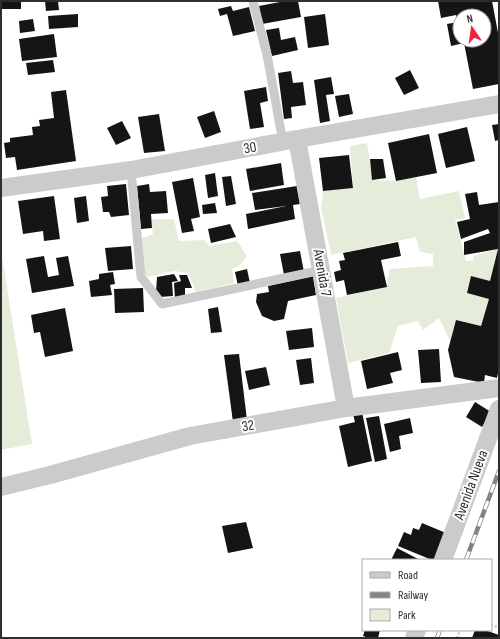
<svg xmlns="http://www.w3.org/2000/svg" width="500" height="639" font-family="'Sofia Sans Condensed',sans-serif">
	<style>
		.green { fill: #e5edda }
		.building { fill: #151515; fill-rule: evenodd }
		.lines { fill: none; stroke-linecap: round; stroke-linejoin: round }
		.path { stroke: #cbcbcb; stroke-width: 2.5; stroke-dasharray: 2 2; stroke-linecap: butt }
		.lane { stroke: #cbcbcb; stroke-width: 9 }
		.street { stroke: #cbcbcb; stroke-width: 18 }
		.rail-casing { stroke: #838383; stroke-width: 4.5 }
		.rail { stroke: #fff; stroke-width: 3; stroke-dasharray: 9; stroke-linecap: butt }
		.labels { text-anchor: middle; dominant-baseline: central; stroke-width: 4; stroke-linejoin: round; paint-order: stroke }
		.street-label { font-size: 15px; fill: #2e2e2e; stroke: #fff }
	</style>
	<rect width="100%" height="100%" fill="#fff"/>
	<g class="green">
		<polygon points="367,143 373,180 396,181 416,177 420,199 459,191 465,218 455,220 466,261 474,260 473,256 498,249 490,281 471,276 467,293 489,299 481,326 456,320 450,341 439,318 423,330 418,321 398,326 389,353 348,363 336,298 386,287 390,269 433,266 433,254 420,252 416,237 331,255 321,208 323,191 353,188 350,146"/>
		<polygon points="151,219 174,219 179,241 205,240 209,246 237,241 247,256 240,265 232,269 234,283 196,292 188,273 174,271 147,277 144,271 140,239 153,234"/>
		<polygon points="1,250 32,444 1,450"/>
	</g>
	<g class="building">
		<rect x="1" y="1" width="20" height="8"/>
		<polygon points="45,1 58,1 59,10 46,11"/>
		<polygon points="285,1 298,1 301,17 262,24 259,6"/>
		<path d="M438,1H492L499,38V84L473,89L464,43L451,46L447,24L458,22L456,15L441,18ZM460,16H484V40H460Z"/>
		<polygon points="231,6 233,11 249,7 255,31 233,36 227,14 220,16 218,9"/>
		<polygon points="78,14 78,27 49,29 48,16"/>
		<polygon points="325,14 329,45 308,48 304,17"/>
		<polygon points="33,19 35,31 20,33 19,21"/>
		<polygon points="279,28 281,40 295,37 298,50 272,56 266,30"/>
		<polygon points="54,34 57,57 22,61 19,39"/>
		<polygon points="53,60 55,72 28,75 26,63"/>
		<polygon points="410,70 419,88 404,95 395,78"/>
		<polygon points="291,71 293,83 303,82 306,105 291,107 292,118 284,119 278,73"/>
		<polygon points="331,77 334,94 326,95 330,121 320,123 314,80"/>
		<polygon points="266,87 268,101 260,103 264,127 250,129 244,91"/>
		<polygon points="66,90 76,161 17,170 15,157 6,158 4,143 10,142 10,138 33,135 32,127 40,126 39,120 54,118 51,92"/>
		<polygon points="349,94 353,114 339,117 335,96"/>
		<polygon points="214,111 221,132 205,138 197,117"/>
		<polygon points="159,114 165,151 144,153 138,117"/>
		<polygon points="122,121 131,138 116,145 107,128"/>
		<polygon points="499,124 499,140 495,141 492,125"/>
		<polygon points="467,127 475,161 446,168 438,134"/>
		<polygon points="429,134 437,173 396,181 388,143"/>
		<polygon points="349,155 353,188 323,191 319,158"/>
		<polygon points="370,159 383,159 386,178 372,180"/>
		<polygon points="281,163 284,185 250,191 246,169"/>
		<polygon points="215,173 218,196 208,198 205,175"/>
		<polygon points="231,176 236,204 226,206 222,177"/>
		<polygon points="193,178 200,217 191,219 194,231 182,233 172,182"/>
		<polygon points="126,184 129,215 111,217 109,212 103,212 101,197 108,196 107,186"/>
		<polygon points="149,184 150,192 166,191 168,213 151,214 152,228 141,229 137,186"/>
		<polygon points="297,186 300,204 293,205 295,219 248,229 246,214 286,206 255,210 252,193"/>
		<polygon points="477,192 479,205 499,202 499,368 497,378 485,375 484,383 454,377 448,350 456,320 481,326 489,299 467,293 471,276 490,281 498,249 464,255 464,242 490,233 488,229 461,239 457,222 470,219 465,194"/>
		<polygon points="54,196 60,239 44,241 43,231 23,234 18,201"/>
		<polygon points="86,196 89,221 77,223 74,198"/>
		<polygon points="215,203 217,213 203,214 202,205"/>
		<polygon points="230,224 236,237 211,243 208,229"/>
		<polygon points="398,242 401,256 381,260 387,287 347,295 344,280 336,282 334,272 341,270 339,261 345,260 343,253"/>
		<polygon points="131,246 133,269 108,271 105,248"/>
		<polygon points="300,251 304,272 284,275 280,254"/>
		<polygon points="44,256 48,277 59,275 56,258 68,256 74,286 32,293 26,259"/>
		<polygon points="247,269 250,283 238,286 235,272"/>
		<polygon points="113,272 115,284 110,285 112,295 91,297 89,281 99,279 99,274"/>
		<polygon points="174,274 178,281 172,282 173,296 160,297 156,292 157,277"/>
		<polygon points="179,275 187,275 192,288 185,288 185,297 175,299 174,283 181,281"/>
		<polygon points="313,276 316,295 288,301 284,319 274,321 262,316 256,302 257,294 269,292 268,286"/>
		<polygon points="143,288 144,312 115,313 114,289"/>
		<polygon points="218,307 222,332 211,333 208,309"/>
		<polygon points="65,308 73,351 45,357 40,332 34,333 31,315"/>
		<polygon points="312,328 314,347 289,350 286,331"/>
		<polygon points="439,349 441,382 421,383 418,350"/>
		<polygon points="398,352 402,370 390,373 393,383 367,389 361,361"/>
		<polygon points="239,354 247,420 233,422 224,355"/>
		<polygon points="311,358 314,383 300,385 296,360"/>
		<polygon points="266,367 270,385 249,390 245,371"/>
		<polygon points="475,402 491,412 482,427 466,417"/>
		<polygon points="362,412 372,461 348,467 339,426 355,422 353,414"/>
		<polygon points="379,416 387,459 375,462 366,418"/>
		<polygon points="410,418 413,433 399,436 401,449 390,452 384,424"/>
		<polygon points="246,522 253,548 228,553 222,526"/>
		<polygon points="422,523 446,533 435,560 432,560 398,546 404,532 411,535 413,528 419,530"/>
		<polygon points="397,548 420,560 391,560"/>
		<polygon points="365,630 380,630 378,638 369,638 363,636"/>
		<polygon points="475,630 485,630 499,635 499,638 472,638"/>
	</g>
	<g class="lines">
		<g class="path">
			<polyline points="491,625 499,627"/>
			<polyline points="457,638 460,630"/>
		</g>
		<g class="lane">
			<polyline points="253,1 267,55 283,142"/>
			<polyline points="131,170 141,277 162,304 322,270"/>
		</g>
		<g class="street">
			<polyline points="297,139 346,408"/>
			<polyline points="1,188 131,170 297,139 499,104"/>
			<polyline points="1,487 50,475 190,436 346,408 499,388"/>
			<polyline points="443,560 499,409"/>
			<polyline points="414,638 417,630"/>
		</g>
		<g class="rail-casing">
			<g id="rail">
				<polyline points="466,560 499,471"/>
				<polyline points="437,638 440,630"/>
			</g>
		</g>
		<use href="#rail" class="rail"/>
	</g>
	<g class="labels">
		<g class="street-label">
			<text transform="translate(250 148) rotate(-10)">30</text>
			<text transform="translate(322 273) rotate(80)">Avenida 7</text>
			<text transform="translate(248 426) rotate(-10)">32</text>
			<text transform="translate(471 485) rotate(-70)">Avenida Nueva</text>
		</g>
	</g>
	<rect width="500" height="639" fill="none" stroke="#2e2e2e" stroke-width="4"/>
	<rect x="362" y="559" width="130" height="72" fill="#ffffff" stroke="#ababab"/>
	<rect x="370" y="572" width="20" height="6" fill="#cbcbcb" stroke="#ababab"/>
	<text x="398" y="579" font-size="12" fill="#2e2e2e">Road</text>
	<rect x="370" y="592" width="20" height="6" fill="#838383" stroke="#ababab"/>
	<text x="398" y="599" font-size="12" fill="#2e2e2e">Railway</text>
	<rect x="370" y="609" width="20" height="12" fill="#e5edda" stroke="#ababab"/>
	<text x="398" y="619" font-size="12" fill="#2e2e2e">Park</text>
	<g transform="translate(472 28) rotate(347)"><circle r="19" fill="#ffffff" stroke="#ababab"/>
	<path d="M0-3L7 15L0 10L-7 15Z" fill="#f3233c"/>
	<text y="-6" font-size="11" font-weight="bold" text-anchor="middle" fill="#2e2e2e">N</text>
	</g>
</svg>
